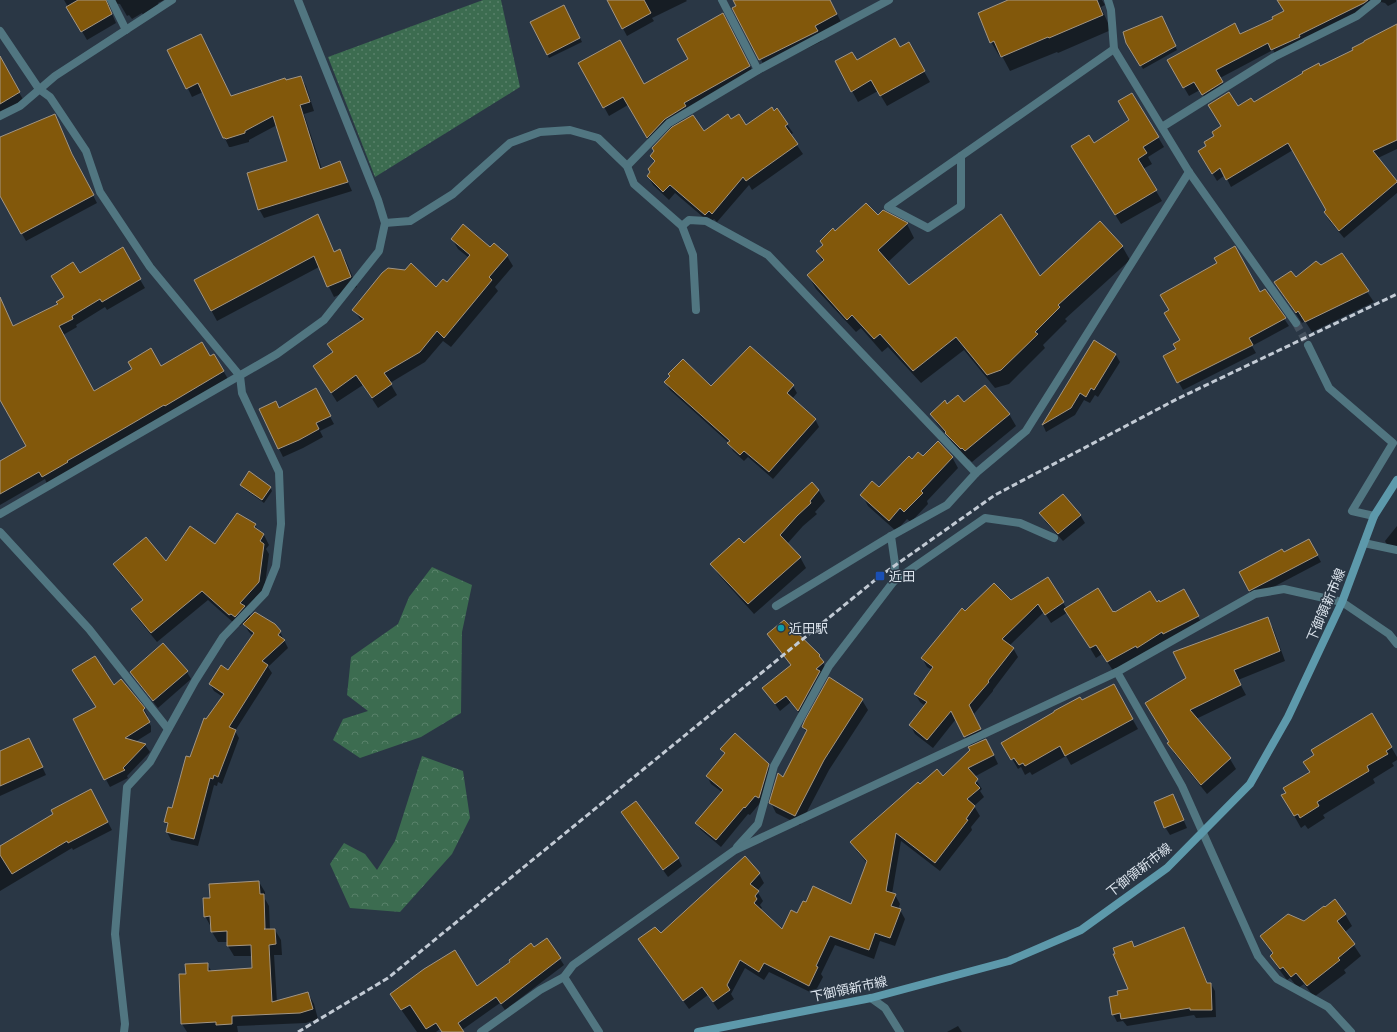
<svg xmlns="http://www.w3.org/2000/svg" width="1397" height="1032" font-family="'Space Grotesk','Noto Sans JP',sans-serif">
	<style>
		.green { fill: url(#green-dots) }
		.forest { fill: url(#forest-crowns) }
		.shadow { fill: #0007 }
		.building { fill: #82580b; stroke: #a39583 }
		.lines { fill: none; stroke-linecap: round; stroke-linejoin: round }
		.minor-tunnel { stroke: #45515e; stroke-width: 8; stroke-dasharray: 8 4; stroke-linecap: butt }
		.service { stroke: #517681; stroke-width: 8 }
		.minor { stroke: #517681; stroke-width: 8 }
		.tertiary { stroke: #517681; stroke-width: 8 }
		.secondary { stroke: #5d99ab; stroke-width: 8 }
		.rail { stroke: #c2cad4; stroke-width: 3; stroke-dasharray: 6 3; stroke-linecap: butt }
		.transit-dot { fill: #1a4fb4; stroke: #2a3745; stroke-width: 1.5 }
		.culture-dot { fill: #0f9aa8; stroke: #2a3745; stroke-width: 1.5 }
		.labels { text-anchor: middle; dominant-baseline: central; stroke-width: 3; stroke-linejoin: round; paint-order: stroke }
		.poi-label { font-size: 13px; fill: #dde5ee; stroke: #2a3745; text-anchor: start }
		.street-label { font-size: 13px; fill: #dde5ee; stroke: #2a3745 }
	</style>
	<defs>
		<pattern id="green-dots" width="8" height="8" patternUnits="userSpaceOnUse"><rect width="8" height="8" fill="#3c6c50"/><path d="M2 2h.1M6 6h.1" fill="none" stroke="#58816a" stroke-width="1.8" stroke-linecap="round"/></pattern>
		<pattern id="forest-crowns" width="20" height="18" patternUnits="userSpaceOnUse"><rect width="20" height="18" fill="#3c6c50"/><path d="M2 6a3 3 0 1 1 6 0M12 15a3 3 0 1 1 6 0" fill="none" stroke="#58816a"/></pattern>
	</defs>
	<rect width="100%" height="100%" fill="#2a3745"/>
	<polygon class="green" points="483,0 501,0 520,87 375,177 328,57"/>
	<g class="forest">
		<polygon points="432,567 472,585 462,632 461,713 421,737 360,758 333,740 343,719 368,711 347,695 351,657 398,624 409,597"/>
		<polygon points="422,756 463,771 470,818 452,854 400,912 350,908 330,864 344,843 365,854 377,870 395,841"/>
	</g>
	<g class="shadow">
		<polygon points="64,0 164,0 158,3 160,7 143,15 142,13 132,19 129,15 127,16 120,4 113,3 110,9 116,23 87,40"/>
		<polygon points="608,0 686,0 687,1 652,18 654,21 627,36"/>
		<polygon points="734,0 830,0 842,24 820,36 822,41 766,69 733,8 737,6"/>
		<polygon points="1011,0 1102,0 1105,5 1101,7 1111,30 1058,53 1057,52 1010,71 1002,56 1000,57 991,42"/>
		<polygon points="1278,0 1396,0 1396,2 1388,6 1385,3 1381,2 1362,16 1277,57 1273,50 1220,78 1227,91 1208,103 1200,90 1189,96 1168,60 1240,35 1274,19 1285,12"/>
		<polygon points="566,10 582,42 549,58 531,23"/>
		<polygon points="1164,21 1177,50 1143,69 1127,42"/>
		<polygon points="727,23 754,74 689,112 690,115 670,128 652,146 628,105 609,116 580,63 644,85 690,59"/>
		<polygon points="1397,25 1397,149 1378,158 1397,182 1397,193 1344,238 1329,220 1325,213 1327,210 1293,150 1231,187 1225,175 1217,181 1199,151 1207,146 1237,107 1253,104 1320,67 1355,50"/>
		<polygon points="908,43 930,82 887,106 878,91 858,102 852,91 856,61 900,48"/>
		<polygon points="169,50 231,97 301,77 306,86 314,111 304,114 322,169 339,162 352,191 264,218 259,209 289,162 277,125 249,140 249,142 231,147 229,147 203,92 192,97"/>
		<polygon points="0,60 24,101 0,114"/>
		<polygon points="777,110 793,133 790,135 803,154 752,190 749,185 717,222 714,219 710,223 675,193 669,200 653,185 648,176 655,162 651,156 731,121 746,126"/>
		<polygon points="1130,120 1158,137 1164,147 1148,157 1152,164 1143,169 1162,201 1121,224 1078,156 1094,144"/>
		<polygon points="58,123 76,162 97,203 26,241 0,194 0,138"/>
		<polygon points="884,211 907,224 914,238 888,262 909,286 1040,278 1122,246 1130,260 1065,319 1067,321 1043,345 1045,348 1009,384 995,388 964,350 921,383 888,347 882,352 861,328 856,332 816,289 808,275 823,262 817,252 835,232 878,217"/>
		<polygon points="317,215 335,253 340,251 346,261 357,287 334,297 319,267 217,321 211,310"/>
		<polygon points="452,239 490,248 494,244 507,256 513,266 495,287 498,291 451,347 443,341 425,362 390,383 397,395 378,408 363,385 337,402 314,366 333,353 362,322 354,310 436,288 447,283 469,258 458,249"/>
		<polygon points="122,249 145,288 107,310 105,307 76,325 77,327 63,335 94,393 161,367 210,357 214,355 228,379 47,484 45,479 0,505 0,462 28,447 0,397 0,321 8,317 14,326 59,305 65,298 80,274"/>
		<polygon points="1341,254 1374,302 1312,332 1305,321 1302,323 1275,283 1296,279"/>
		<polygon points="1219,263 1260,293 1265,290 1289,326 1252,346 1256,353 1183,390 1164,356 1177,350 1181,341 1170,310"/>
		<polygon points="1094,342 1116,355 1120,362 1098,397 1095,395 1090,403 1084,400 1075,415 1046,432 1043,425"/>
		<polygon points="665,382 711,387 793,386 797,393 792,399 815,419 819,427 773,479 748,457 744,461 733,451 729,443 670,390"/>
		<polygon points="315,389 334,424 320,431 323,437 303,448 283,457 260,410 279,409"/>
		<polygon points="964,404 1009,414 1016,426 972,462 969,459 968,460 953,445 949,438 938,425 931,414 947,405"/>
		<polygon points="923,457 952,457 958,468 927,501 928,504 911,522 907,519 896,531 868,506 862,495 879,489"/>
		<polygon points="812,484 819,491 825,501 815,512 817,514 803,526 787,544 800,557 806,568 754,614 718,574 712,564 744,544"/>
		<polygon points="241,485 270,487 272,491 264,503 243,488"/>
		<polygon points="1041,514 1080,515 1085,523 1063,541 1045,521"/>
		<polygon points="255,525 259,532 264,535 269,545 266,549 269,554 264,592 247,611 251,617 280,632 288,648 268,667 272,673 235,731 239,738 222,784 218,782 217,786 214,785 198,846 171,840 167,832 168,827 165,822 172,809 191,758 223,697 214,691 210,684 228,671 253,636 249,632 243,623 240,626 236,623 235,624 208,600 157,642 138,619 132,610 143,601 120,574 114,564 166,563 215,545"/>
		<polygon points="1397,526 1397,550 1390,551 1385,541"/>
		<polygon points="1309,540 1321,562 1258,595 1252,595 1248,587 1283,553"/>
		<polygon points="1047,578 1067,609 1115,614 1160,603 1184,590 1203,626 1114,672 1102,654 1096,658 1068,612 1051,623 1044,612 1009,646 1013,648 1018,657 993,690 993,691 974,714 985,738 970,746 956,719 933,748 915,734 910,725 925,706 920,702 915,694 932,670 927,667 922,658 965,612 1011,602"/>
		<polygon points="1267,619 1273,628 1285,661 1238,680 1246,695 1196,719 1230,759 1236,769 1207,794 1174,753 1169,744 1187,679"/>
		<polygon points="819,656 827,670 802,717 791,702 780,711 763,688"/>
		<polygon points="131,672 187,672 191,679 158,708 136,680"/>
		<polygon points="114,687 144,709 148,716 146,718 151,726 151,732 135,742 145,745 150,752 127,776 128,778 110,787 74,720 97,708"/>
		<polygon points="1119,695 1138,729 1071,765 1066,756 1032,775 1030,772 1025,775 1021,767 1018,769 1003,743 1082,702"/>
		<polygon points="862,700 868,710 829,770 800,825 776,813 771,803 807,733 803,727"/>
		<polygon points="1372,714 1397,757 1397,760 1392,763 1394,766 1373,779 1375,783 1323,815 1325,818 1308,829 1305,825 1301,828 1283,796 1311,773"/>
		<polygon points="29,739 46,775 0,796 0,752"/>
		<polygon points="722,749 768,765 773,773 760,803 750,815 748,814 721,847 701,830 696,823 722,792 711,784 707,776 725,754"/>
		<polygon points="991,749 998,764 974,777 982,789 980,791 984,797 974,806 980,816 971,827 972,830 940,871 901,841 892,894 895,895 900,904 898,909 900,910 905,919 895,946 880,941 874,959 835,945 821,974 823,977 814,994 769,972 764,980 745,968 731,994 734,999 718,1010 708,995 689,1009 645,948 661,934 759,874 764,883 757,891 763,901 760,905 762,908 760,910 782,931 798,914 852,906 867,863 857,851 852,843 920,786 943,777"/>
		<polygon points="1173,796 1187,828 1170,835 1165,827"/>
		<polygon points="95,798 112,830 73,850 72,848 0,891 0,848"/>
		<polygon points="622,813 678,858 682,866 668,877"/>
		<polygon points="259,882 265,892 265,899 269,906 270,930 275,930 281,940 282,955 274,955 277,1002 308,993 314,1004 318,1019 306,1023 237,1026 238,1032 187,1032 182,1024 187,974 207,964 212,972 253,969 253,956 234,956 228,946 228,942 218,942 212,932 212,927 211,927 205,916 211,899"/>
		<polygon points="1345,914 1352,926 1345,932 1361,956 1344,970 1346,973 1314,997 1304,984 1298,988 1290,978 1287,980 1278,968 1271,956 1273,955 1261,936 1304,922"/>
		<polygon points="1184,928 1188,936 1208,984 1211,984 1215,991 1216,1017 1196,1018 1194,1015 1127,1026 1123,1021 1117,1022 1113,1014 1119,996 1129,990 1131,942 1135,948"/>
		<polygon points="547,939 564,965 505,1010 500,1003 462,1030 463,1032 443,1032 440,1029 436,1032 417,1032 395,1001 477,987 511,962"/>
		<polygon points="958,1026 962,1032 947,1032"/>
	</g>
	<g class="building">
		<polygon points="78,0 106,0 112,14 81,32 66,7"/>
		<polygon points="607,0 644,0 651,13 622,29"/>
		<polygon points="733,0 830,0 837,14 815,26 818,31 759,60 732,8 736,6"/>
		<polygon points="1008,0 1097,0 1103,15 1049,38 1048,37 1001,57 994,41 990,43 978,13"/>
		<polygon points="1277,0 1368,0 1364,3 1299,35 1300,37 1271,50 1268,43 1216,70 1223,82 1202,95 1194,82 1183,88 1167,60 1235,23 1240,34 1273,19 1272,17 1284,11"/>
		<polygon points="564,5 580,38 547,55 530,22"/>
		<polygon points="723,13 750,66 684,103 686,106 665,119 647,138 623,97 603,108 578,63 620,40 644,84 688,59 677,39"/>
		<polygon points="1162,16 1176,46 1140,66 1126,43 1123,32"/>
		<polygon points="1397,24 1397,140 1373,151 1397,181 1397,182 1339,231 1324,212 1326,210 1288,143 1226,180 1220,168 1212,174 1198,151 1206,146 1204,142 1214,136 1212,132 1221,126 1208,105 1229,92 1238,106 1251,98 1254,102 1303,73 1302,72 1319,63 1320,66 1353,50 1352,48 1364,42 1364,41"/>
		<polygon points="201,34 231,96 285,78 286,80 301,76 310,102 300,105 320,169 340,161 348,182 258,210 247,173 287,161 273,116 245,131 245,133 226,139 225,138 223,138 198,83 186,89 167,50"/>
		<polygon points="895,38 900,47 909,42 925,71 880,96 871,80 851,92 835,61 852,52 857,60"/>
		<polygon points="0,56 20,92 0,104"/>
		<polygon points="1132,93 1159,137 1143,147 1147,153 1138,159 1157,190 1115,215 1071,146 1089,135 1094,143 1129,120 1118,101"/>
		<polygon points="772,107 774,111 777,108 788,124 785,126 798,144 746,181 743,177 712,214 709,211 705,215 670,185 663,192 647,176 650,172 648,169 655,161 650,156 654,151 652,148 672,127 693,115 704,131 728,114 731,119 739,114 746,125"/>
		<polygon points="55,114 72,154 94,195 21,234 0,196 0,137"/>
		<polygon points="866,203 878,215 883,210 908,223 878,250 909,285 1001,214 1040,276 1100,221 1123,246 1058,305 1060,307 1035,332 1038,334 1001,370 987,375 956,337 913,371 880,334 874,339 852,315 847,320 807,275 824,260 816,251 823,245 820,241 833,228 835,231"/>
		<polygon points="318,214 334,252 340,249 351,277 327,287 314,256 211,311 194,280"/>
		<polygon points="463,224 490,247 494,243 508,255 489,277 492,280 444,338 437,331 420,352 384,373 392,384 372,398 356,375 331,393 313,366 333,352 327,344 364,319 352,310 382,273 388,268 405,270 411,263 436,287 443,279 447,282 470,255 451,239"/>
		<polygon points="1235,246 1260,292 1265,289 1286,318 1249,338 1253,345 1177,383 1163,356 1176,349 1173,344 1180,340 1164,313 1169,310 1160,295 1217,263 1214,258"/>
		<polygon points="123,247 141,279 102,302 100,299 72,316 73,319 59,326 94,391 132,369 128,362 151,348 161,366 202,342 210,356 214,354 224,371 165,406 164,405 116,433 67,461 68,462 42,477 39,472 0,494 0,461 26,446 0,400 0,297 13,326 58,304 56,302 64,297 51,276 73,262 80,273"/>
		<polygon points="1342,253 1369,291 1305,322 1298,311 1296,313 1274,282 1291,271 1296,277 1316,261 1321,265"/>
		<polygon points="1094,340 1116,354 1094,390 1091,388 1086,397 1080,393 1071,408 1042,425"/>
		<polygon points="750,346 794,385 787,393 816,419 769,472 744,451 740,455 727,443 730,441 664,382 670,376 668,374 683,359 711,386"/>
		<polygon points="985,385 1010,414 965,451 962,448 961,449 945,433 946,432 930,414 945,400 947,404 958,395 964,402"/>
		<polygon points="316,388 331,416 316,423 319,429 299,440 278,449 259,409 276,401 279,408"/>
		<polygon points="938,441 953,457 921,491 923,493 904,512 900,508 889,521 860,495 872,481 879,487 909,456 912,459 918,452 923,456"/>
		<polygon points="249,471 271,487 262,500 240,485"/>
		<polygon points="812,482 819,490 810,501 811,503 797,516 780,535 801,557 748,604 710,564 739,538 744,543"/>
		<polygon points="1063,494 1081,515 1058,534 1039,513"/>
		<polygon points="237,513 256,524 254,527 264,534 260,541 264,544 259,582 240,603 245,606 235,617 231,614 229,615 202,591 151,633 131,609 143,600 113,564 146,537 166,561 190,526 215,544"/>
		<polygon points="1309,539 1318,555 1249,591 1239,572 1282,549 1284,552"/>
		<polygon points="1048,577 1064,602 1045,615 1038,604 1002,639 1014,648 988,681 989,682 969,705 981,729 964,737 951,711 927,740 909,725 927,702 914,694 933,667 921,658 962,608 965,611 994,583 1011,600"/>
		<polygon points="1098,588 1113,612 1114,611 1115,612 1150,591 1157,602 1159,600 1160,602 1184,589 1199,616 1163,634 1162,632 1137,648 1136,646 1107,662 1096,645 1090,648 1064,609"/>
		<polygon points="255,612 275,624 281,631 278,635 285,640 262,661 268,665 229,727 236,730 218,777 214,775 213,779 210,778 194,839 166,832 168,823 164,822 168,807 172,808 186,756 190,757 204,718 206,719 224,694 209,684 221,665 228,670 254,633 243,624"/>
		<polygon points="1268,617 1280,651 1234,670 1241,685 1190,710 1231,758 1201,785 1167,743 1169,742 1145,703 1186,678 1173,652"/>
		<polygon points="784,620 820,655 819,656 824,662 816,669 820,671 798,711 786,696 775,704 762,688 791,665 767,634"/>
		<polygon points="163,643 188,671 153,701 130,672"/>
		<polygon points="95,656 114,685 121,679 145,708 143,710 150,722 125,738 146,744 123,768 125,770 104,780 73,719 96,707 72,670"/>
		<polygon points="829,677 863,699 824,760 795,816 769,803 778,773 783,777 807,730 802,727 805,720"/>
		<polygon points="1114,684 1133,719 1065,756 1060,746 1025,766 1023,763 1019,765 1014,758 1011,760 1001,743 1054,712 1054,711 1080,697 1082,700"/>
		<polygon points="1372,713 1392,747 1386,751 1388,754 1367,766 1369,771 1317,802 1319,806 1300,818 1298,814 1294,816 1281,795 1286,793 1283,788 1310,772 1303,762 1314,755 1311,750"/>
		<polygon points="735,733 769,764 759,798 755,796 745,808 744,807 716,840 695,823 723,790 706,776 725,753 720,749"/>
		<polygon points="29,738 43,767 0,786 0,751"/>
		<polygon points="986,739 994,755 968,768 978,779 975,783 980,788 967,799 975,806 966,819 968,820 935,863 896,833 886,891 896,894 891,906 901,909 890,938 875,933 869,950 830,936 816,966 818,967 809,986 764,963 759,972 740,960 727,985 730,990 713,1002 702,987 683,1001 638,939 655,927 661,933 745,856 760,873 750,884 759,891 755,896 757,899 754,903 782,929 791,910 797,913 803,901 806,902 813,886 851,904 867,861 850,842 918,782 920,784 937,769 943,776 970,750 968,747"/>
		<polygon points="91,789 108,822 68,843 67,841 12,874 0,855 0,846 53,814 51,810"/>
		<polygon points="1173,794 1184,820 1164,828 1154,802"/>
		<polygon points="636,801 679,858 663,870 621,812"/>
		<polygon points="259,881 260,894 264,894 265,929 264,929 275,929 276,944 269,945 272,1002 308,992 313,1009 300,1013 232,1016 232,1024 216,1025 216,1022 181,1024 179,974 186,974 185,964 208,963 208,971 252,968 251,945 227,946 227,931 211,932 210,916 204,917 203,898 210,898 209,884"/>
		<polygon points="1335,899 1346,914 1337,921 1355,944 1338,958 1340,960 1307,986 1296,973 1291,977 1283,967 1280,969 1270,956 1273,953 1260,936 1288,914 1304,921 1324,906 1325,907"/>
		<polygon points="1184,927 1207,983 1211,983 1212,1010 1190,1010 1190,1008 1121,1019 1120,1013 1112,1015 1109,997 1118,995 1117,991 1128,989 1113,954 1115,954 1113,948 1132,941 1134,947"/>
		<polygon points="547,938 561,958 501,1004 496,997 458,1023 464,1032 442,1032 436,1023 426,1029 410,1005 401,1010 390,994 424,969 455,950 477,986 510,962 509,960 531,943 534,947"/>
	</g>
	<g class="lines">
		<polyline class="minor-tunnel" points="1296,323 1308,345"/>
		<polyline class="service" points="961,156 961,206 928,228 888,207 1114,49"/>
		<g class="minor">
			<polyline points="111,0 126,30"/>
			<polyline points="722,0 758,70"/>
			<polyline points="1108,0 1111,10 1114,49 1189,172 1296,323"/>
			<polyline points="0,31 39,89 50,97 86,151 100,192 150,267 240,376 242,393 279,472 281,524 276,566 265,593 223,637 195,681 150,762 127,787 115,934 125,1024 124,1032"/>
			<polyline points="0,116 20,106 55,76 172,0"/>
			<polyline points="1162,127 1274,57 1357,16 1377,0"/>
			<polyline points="627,166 669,123 758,70 889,0"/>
			<polyline points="385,223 410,221 453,194 510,143 540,132 570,130 598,138 627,166 634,184 682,226 693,255 696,310"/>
			<polyline points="682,226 689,220 706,221 768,255 976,473"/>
			<polyline points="1308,345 1329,388 1393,443 1352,511 1374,516"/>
			<polyline points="0,514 277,354 324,320 379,251 385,223 378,200 298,0"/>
			<polyline points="0,532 89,629 168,729"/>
			<polyline points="891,536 895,564 894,581"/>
			<polyline points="1364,543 1397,550"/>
			<polyline points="776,606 891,536 947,505 976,473 1026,431 1189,172"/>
			<polyline points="1117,672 1182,786 1258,956 1277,979 1328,1007 1351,1032"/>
			<polyline points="737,847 758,824 774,766 829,666 894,581 985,518 1020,523 1054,538"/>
			<polyline points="871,998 885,1008 900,1032"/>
			<polyline points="481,1032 540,990 564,977"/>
			<polyline points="599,1032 564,977 573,965 735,850 1117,672 1255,594 1284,589 1342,602"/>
		</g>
		<polyline class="tertiary" points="1342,602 1389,634 1397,644"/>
		<polyline class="secondary" points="698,1032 871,998 1009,961 1081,930 1167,868 1250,784 1288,717 1342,602 1374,516 1397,480"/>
		<polyline class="rail" points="298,1032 388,978 880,576 995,495 1177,399 1397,294"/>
	</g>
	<rect class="transit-dot" x="875" y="571" width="10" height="10" rx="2"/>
	<circle class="culture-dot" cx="781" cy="628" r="4"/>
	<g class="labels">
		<g class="poi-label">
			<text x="889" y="576">近田</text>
			<text x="789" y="628">近田駅</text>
		</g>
		<g class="street-label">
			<text transform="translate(1326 605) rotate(-67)">下御領新市線</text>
			<text transform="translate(1139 870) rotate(-38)">下御領新市線</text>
			<text transform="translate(849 989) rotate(-12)">下御領新市線</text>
		</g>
	</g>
</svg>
